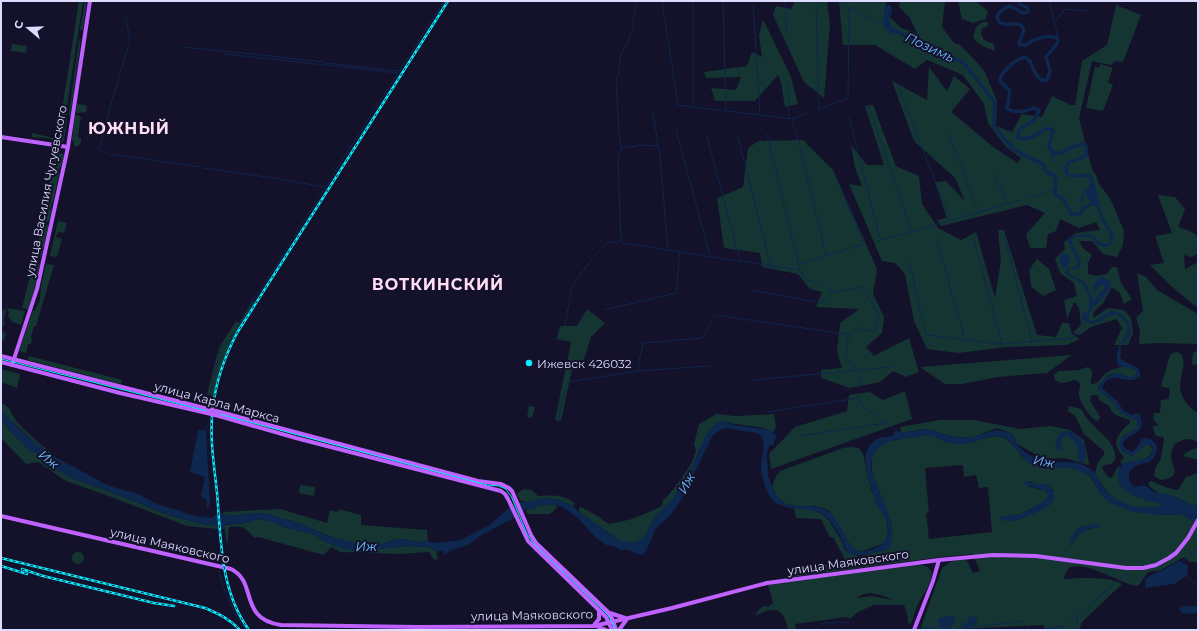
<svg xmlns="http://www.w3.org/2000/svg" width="1199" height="631" font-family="Montserrat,sans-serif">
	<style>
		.green { fill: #143532; fill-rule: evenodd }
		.water { fill: #0d274e }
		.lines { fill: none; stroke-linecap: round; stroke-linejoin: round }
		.stream { stroke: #0d274e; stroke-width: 1 }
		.river { stroke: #0d274e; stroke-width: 3.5 }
		.major { stroke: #bf62ff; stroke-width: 4 }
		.tram { stroke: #07eeff; stroke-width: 1 }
		.rail-casing { stroke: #07eeff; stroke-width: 2.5 }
		.rail { stroke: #14112b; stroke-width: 1; stroke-dasharray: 3; stroke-linecap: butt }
		.major-bridge { stroke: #bf62ff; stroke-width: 4 }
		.poi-dot { fill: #07eeff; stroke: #14112b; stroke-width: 1.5 }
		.labels { text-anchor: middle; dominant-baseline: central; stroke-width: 4; stroke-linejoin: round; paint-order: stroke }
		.street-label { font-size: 12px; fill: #dddbff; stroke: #14112b }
		.poi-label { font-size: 12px; fill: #dddbff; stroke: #14112b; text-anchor: start }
		.water-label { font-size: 13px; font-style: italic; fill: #69bfff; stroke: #14112b }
		.district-label { font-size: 16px; font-weight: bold; letter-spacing: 1px; fill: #ffddf4; stroke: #14112b }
	</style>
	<rect width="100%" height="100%" fill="#14112b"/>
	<g class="green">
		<path d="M79,1H83L66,113L67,118L64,140L62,143L52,142L51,139C44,137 38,138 32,137V133L53,138L58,135Z"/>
		<polygon points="85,1 87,1 83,30 80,30"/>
		<polygon points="795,1 827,1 830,25 824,98 804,82 773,15 776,6 791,9"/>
		<polygon points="839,1 887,1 884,11 901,28 917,33 910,18 899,7 900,1 945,1 942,27 954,43 960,45 984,70 997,101 996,126 1012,132 1022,114 1042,117 1052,96 1071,105 1075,105 1082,61 1107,45 1116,5 1141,15 1123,62 1116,61 1111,65 1092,61 1079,118 1092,169 1096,175 1099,184 1110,198 1124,231 1123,245 1117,257 1103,254 1092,241 1079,241 1083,248 1092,255 1088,263 1088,274 1097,276 1107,274 1112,267 1117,267 1121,283 1132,299 1124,304 1120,293 1112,287 1103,303 1094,312 1093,318 1108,308 1124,310 1131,318 1133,333 1128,345 1114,345 1122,328 1117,319 1091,327 1080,335 1073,333 1081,325 1079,308 1074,302 1067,319 1064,300 1077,296 1074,283 1060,273 1055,259 1065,249 1064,242 1076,233 1100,230 1096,222 1079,228 1060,219 1056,231 1048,234 1046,248 1030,248 1026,234 1045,213 1027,205 941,226 937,220 947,218 935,182 946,181 965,201 955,178 914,141 892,81 927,100 929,67 947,91 954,76 970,89 951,112 996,149 1018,163 1021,158 1006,147 988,123 984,104 963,75 927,60 915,69 875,45 843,45"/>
		<polygon points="958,1 975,1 988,11 986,19 973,23 962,19"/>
		<polygon points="763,19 791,77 798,104 785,107 781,82 778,75 755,101 715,101 711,88 736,90 741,77 706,78 704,72 747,66 752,52 762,57 759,36"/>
		<path d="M982,22H988V26L982,29L981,34L984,40L994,44L995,51C987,48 979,46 973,38L976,27Z"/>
		<polygon points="79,39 81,39 70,118 69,113"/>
		<polygon points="12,44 27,46 26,53 11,51"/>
		<polygon points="1101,64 1113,68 1108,82 1113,85 1103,111 1086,108 1095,66 1098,68"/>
		<polygon points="77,104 86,105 87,109 86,112 76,113"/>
		<polygon points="873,105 896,166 919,176 922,204 938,228 961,240 976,232 995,298 1001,260 998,230 1004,230 1037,335 1056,337 1062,323 1069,323 1072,334 1080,339 1066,345 1006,347 958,353 927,349 914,321 905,274 895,263 882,261 849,184 862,186 855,168 851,145 867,165 884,165 865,106"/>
		<path d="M78,115L82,118L80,120L78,137L81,139C82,144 78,147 74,146V141H72L75,116Z"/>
		<polygon points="803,140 833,170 877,269 873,294 884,317 882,333 866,347 874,356 909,338 919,372 906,377 893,371 880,382 850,388 821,378 821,370 842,368 837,352 840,323 859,309 816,307 822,292 810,289 798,274 762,267 760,253 724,248 717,198 743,187 748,148 758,141"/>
		<polygon points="55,152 64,154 61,167 59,168 59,175 53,202 52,203 50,210 52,211 49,222 43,221"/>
		<polygon points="1158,195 1175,197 1185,209 1178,227 1190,231 1198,236 1198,254 1191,257 1184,255 1185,269 1198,262 1198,308 1171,286 1150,265 1164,263 1155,236 1172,233"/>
		<polygon points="58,221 67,223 64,233 58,232 56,237 62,239 57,257 50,256"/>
		<polygon points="43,224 49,225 42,254 41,257 35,257"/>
		<polygon points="1037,259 1049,269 1056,290 1043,296 1031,286 1029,270"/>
		<polygon points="34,260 40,264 34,291 28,310 22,308"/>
		<polygon points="46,264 54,265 36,326 34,326 31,337 32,340 31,344 28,344 26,353 19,351 33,310 35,311 40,299 41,286"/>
		<polygon points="1137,273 1146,277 1157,290 1198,314 1198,343 1195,344 1161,343 1139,344 1140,330 1136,318 1143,311"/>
		<polygon points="252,301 254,302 231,342 223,361 213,396 207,394 219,348 236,321 239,323"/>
		<polygon points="6,308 25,311 21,325 12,322 8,316 9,312"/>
		<polygon points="3,309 5,310 6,311 3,321 5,321 2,330 6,334 4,341 1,340 1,319"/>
		<polygon points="587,309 605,323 591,337 584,359 573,365 561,421 555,420 571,342 557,339 560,326 577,326"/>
		<polygon points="1198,350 1198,362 1196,365 1193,365 1192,362 1193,353"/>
		<path d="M1177,352L1181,354C1190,369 1170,384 1188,405C1191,408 1194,411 1198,413L1197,442C1189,436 1183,440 1175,444C1173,447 1171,452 1171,457C1173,470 1182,477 1160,480L1154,476L1155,469L1161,458L1164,439L1163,437L1156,436L1153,428L1154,426H1159L1153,419L1154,413H1160L1161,400L1169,399L1170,389L1161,386L1170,355L1173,353Z"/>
		<polygon points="1072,355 1047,373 998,377 962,384 945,384 920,367"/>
		<polygon points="29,356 122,380 121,384 28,360"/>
		<path d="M1125,366L1132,368L1137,371L1136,375L1131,378C1114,372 1108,370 1098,388L1115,404L1120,412L1137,421L1138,428L1122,437L1121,450L1132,456L1145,445H1150L1153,449C1148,464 1134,460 1122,464L1120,462L1124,457C1110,443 1117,434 1130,423V420L1116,415L1112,412L1109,406L1100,401L1097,395H1093L1091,396L1090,401L1100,417L1098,421C1091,420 1080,402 1079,395C1078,390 1082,387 1079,382L1075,380C1067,381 1063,386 1055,380L1054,374L1059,371L1079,370L1088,367C1096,372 1090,377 1091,384C1100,385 1101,374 1109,371C1113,369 1121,367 1125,366Z"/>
		<polygon points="1,369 20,374 17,388 1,382"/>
		<polygon points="905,391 912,419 771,469 769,454 795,427 847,411 849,395 870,392 883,400"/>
		<path d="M1,403C10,405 12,416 17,422C27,433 41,444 52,454L44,451L40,445L35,443L1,411Z"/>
		<polygon points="529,406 535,407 532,418 527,417"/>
		<path d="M1069,406L1081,409C1084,413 1086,418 1090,422C1099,432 1118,444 1115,460L1111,464L1104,465L1102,468L1108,477L1112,478L1117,468L1120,466L1119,472L1134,496L1159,503L1161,506C1129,513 1109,501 1095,473L1098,462L1104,455V451L1084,434L1075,416L1068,411Z"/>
		<path d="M717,414L736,416L774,414L776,427L773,432C758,424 740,427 725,421L700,448L692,467L673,499L654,518L644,538L638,541L632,543L620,541L579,512V508L581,507L601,518L602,520L610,524L632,519L659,508L662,506L663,499L666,498L679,482L692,462L696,451L694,444L699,424Z"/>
		<polygon points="1,420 18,440 21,440 25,447 34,451 49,465 73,479 111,492 168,515 206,525 217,525 218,529 187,526 106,495 66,481 38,462 26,464 1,438"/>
		<polygon points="940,420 973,420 1020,429 1051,426 1070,430 1084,440 1089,463 1088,465 1064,458 1047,459 1029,451 1017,444 1013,434 997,428 971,438 950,436 927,429 901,433 900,427"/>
		<path d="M930,435C940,437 948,444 960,444C973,444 997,430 1008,440C1014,445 1019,453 1024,459L1080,470L1091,477L1100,493L1111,503L1148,513L1164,515L1181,514L1198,524V562H1190L1184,557L1161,570L1148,572L1139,585L1136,586C1120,583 1088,562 1072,567C1067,568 1065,574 1064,579C1081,578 1107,576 1122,584L1082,622L1079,630H1046L1043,625L958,629H922L921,627L942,568L950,562L964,559L968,562L973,573L980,571L973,554L940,557L792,577L790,571L846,561L833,537H830L821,519L796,518L794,509C815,509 825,511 835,530C839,537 843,542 845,550L859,557L875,552L887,550C889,544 893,536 892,529C890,505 850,456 888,442C901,438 916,437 930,435ZM961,465L963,466L964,477L976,475L979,488L988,487L992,532L929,539L926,513H929L925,468ZM1029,481L1035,484H1046L1054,491L1043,509L1017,520H1001L999,518L1000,517L1021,514L1043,502L1046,500L1048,495L1045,491L1028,486ZM1100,523L1098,527C1085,531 1078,530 1072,545L1077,529L1089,525H1096Z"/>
		<path d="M851,447L859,448L863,453L866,468L872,492L887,522L888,534L885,543L860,552C849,548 842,531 836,521C834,518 832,514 829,511C807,498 784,519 772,486L776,476L780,471L843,448Z"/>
		<path d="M1196,448L1198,450V460L1183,456C1185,451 1192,450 1196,448Z"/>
		<polygon points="1198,473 1198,501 1197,507 1173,496 1165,496 1158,493 1149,486 1149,482 1151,481 1168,488 1178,490 1186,477"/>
		<polygon points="300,485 315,487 314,496 299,493"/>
		<path d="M523,489L531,490L538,496C549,495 568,494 575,504L573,506L559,500L543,498L533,501H521L517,495L518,493Z"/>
		<polygon points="550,504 556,505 557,508 550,514 529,514 526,512 528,508 531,510 537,506"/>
		<polygon points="280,509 327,523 330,510 338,512 339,509 361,515 361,525 427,530 428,541 419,542 404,539 393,540 383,544 358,544 331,537 301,524 267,514 259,513 229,516 224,514 223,512"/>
		<path d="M258,519L269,521L284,527L315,535L322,540L333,545L356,551L408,546L429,547L436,551L438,559L434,560L429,552L401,554L341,552L331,547L324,555L258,537L254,538C246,528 243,525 229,527L227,547L224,525L247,523Z"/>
		<circle cx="78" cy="558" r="6"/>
		<path d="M920,565L928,567L932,573C931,583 925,593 919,602C916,608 914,616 911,623L909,624L907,620L908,617L904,605H874L858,612L850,619L847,617L795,624L796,630H788C787,621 782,608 771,610C766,610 760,614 755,616L757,612L763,606L767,607L772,604L773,602L768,585L783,582L784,584L786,582ZM870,593L884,596L893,600L871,596L856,598L864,594Z"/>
	</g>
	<g class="water">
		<path d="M886,5H889L891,6L892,12C886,20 891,27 895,35C881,30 882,17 886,5Z"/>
		<path d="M1092,180C1098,190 1099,207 1104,219C1108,227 1115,232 1113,242C1109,248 1102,249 1096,243C1094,241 1095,240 1092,238C1086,236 1077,236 1072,239C1072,250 1081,257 1081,262C1081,264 1079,267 1078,269H1070L1068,272C1071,276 1077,277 1082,280C1089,286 1090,294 1093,301L1104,289V285H1101L1098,286L1096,292H1094C1092,286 1095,279 1102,277L1110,281C1114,295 1085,307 1089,321C1099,322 1104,311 1113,311C1123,311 1133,325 1130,335C1129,339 1123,344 1120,347L1121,352L1120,358C1126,364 1143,365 1140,377C1137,378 1134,380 1131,380C1119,381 1109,371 1102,388L1118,402L1123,410L1133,415L1136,413L1140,415L1142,425L1140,430L1126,439L1123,443V447L1132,452L1139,445L1141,439C1149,437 1153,439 1157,446C1156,466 1145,460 1134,467C1126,471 1128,483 1135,487C1148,482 1147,490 1158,493C1163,494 1168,494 1173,496C1181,499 1188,504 1196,506L1198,501V524L1181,514L1164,515L1133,512L1117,506L1107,500L1100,493L1092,477L1087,474L1072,468L1047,467L1029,463L1024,459L1010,441L1004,437L993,436L966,444H959L945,442L930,435L894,440L886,443L875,451L871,461V469C877,489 903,533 887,550C878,551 858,558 852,555C845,551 845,546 842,540C838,532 830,518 822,514C809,506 794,512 781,505C778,504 775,503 773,501C767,493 762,479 761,469C760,459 770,438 756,433C751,431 744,432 738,430C728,427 721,427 713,435L681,500L670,516L655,529L652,538L644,554L639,555L628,550H620L614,546L606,545L594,536L578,518L570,512L560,506L550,504L537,506L531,510L528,508L512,519L480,536L468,545L452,550L444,555L443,551H436L429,547L408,546L356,551L344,549L325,542L315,535L284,527L269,521L258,519L247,523L226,524L224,526L225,529H218L217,525H206L168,515L111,492L73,479L49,465L34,451L31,452C26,449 23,442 18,440L1,420V411L9,418L17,427L35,443L40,445L44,451L107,485L126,491L134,492L155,503L172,509L179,510L184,513L199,517L210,518L214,517L215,515L222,513L229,516L259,513L267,514L301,524L331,537L358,544H383L393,540L404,539L419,542L427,541L435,543L461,540L490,525L513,504L526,501H533L543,498L559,500L573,506L579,512L604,529L610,535L620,541L632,543L638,541L644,538L654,518L673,499L692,467L706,435L715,424L718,422L725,421L733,425L769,430L775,434L776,438L773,445H770C764,453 768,461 768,469C767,476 770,481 772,487C786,520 808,497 829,512C841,520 845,547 860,552C893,547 895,531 878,506C874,500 873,492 871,486C867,471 859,452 875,440C880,437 887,437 892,436L895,431L900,433L929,429L949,436L969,438L996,430L1012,433C1014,436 1015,440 1017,444C1026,457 1044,462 1058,462C1067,462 1075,461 1083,465C1098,472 1095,476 1103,487C1116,505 1140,511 1161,506L1159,503C1140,499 1106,491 1122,464C1132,458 1153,465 1153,447L1150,445H1145L1132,456L1121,450C1115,436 1129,434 1138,428V423L1137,421L1120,412L1110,399L1098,390C1100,384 1102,380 1107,377C1118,370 1120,374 1131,378L1136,375V371L1135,370C1131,368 1119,366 1117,364C1117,363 1117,358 1117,358C1115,341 1135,334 1124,321C1108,301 1098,337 1082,318L1084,311L1087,314C1092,302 1089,288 1078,281C1073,278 1068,276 1065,272L1066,269L1076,267L1078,263L1072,251L1071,246L1067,241L1070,237C1077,235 1086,233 1093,236C1099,239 1099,245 1107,244L1110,242C1111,232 1106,229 1102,221C1099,213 1101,211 1094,205L1086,207L1092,202L1088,200L1087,194L1084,195L1083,201L1081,202L1080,201C1082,192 1090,188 1092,180Z"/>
		<path d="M1064,253L1069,256C1072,261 1069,266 1064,268L1062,267C1059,262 1059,257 1064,253Z"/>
		<polygon points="198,430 206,430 210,503 207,510 207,501 201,496 205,477 190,472"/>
		<path d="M1062,431C1078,430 1092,447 1083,463L1078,461C1080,449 1077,442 1067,435L1061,439V449L1057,450L1055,442Z"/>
		<path d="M1025,481L1035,484H1047C1054,493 1059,496 1049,506C1039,511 1008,528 999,518L1000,517L1021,514L1043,502L1046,500L1048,495L1045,491L1024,484Z"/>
		<path d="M1100,523V524L1098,527C1086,530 1077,531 1072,545L1070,547C1070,536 1076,527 1087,525C1091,524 1095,525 1100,523Z"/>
		<path d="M1179,561L1188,565L1187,575L1174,584L1145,588L1146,578C1157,572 1168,568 1179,561Z"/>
		<polygon points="1182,606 1198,606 1198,612 1191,614 1182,613 1179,609"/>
		<path d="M949,616H954C956,622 954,626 948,629L940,628L938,620L939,618Z"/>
		<polygon points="969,616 972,616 978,620 975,625 967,628 958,628 962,626 962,623 967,623"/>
	</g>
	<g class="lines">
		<g class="stream">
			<polyline points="662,1 678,105 792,119 808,113"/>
			<polyline points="723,1 726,110"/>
			<polyline points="785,1 787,37"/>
			<polyline points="842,1 849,7 884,25"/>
			<polyline points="1049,1 1057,32 1056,38"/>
			<polyline points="753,5 760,114"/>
			<polyline points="125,13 130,40"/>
			<polyline points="1054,20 1057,20 1065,9 1089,11"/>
			<polyline points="184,47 223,51"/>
			<polyline points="225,51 323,62"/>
			<polyline points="225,54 398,73 341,162 261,290 256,294"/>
			<polyline points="326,63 399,71"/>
			<polyline points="399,72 444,1"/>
			<polyline points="788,82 789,117"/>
			<polyline points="898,86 950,219"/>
			<polyline points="114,94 129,44"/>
			<polyline points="693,106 693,1"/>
			<polyline points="869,107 911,231"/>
			<polyline points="819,109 816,8 823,1"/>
			<polyline points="817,110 848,98 849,7"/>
			<polyline points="653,112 660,157 668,250"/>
			<polyline points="849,117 880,239"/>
			<polyline points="792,119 794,126"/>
			<polyline points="676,130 710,256"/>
			<polyline points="796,131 826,254"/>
			<polyline points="948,132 979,212"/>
			<polyline points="737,134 771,266"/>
			<polyline points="767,134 800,270 803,276"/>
			<polyline points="707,136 740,261"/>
			<polyline points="621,147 631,147 639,145 658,146"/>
			<polyline points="99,151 113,96"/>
			<polyline points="101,151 107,153"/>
			<polyline points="1051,152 1053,160 1067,173"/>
			<polyline points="111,154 200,167"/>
			<polyline points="203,168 280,179 324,187"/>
			<polyline points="994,173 1007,204"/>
			<polyline points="1027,198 1056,189"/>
			<polyline points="1004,235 1032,341"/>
			<polyline points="936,237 965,340"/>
			<polyline points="974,240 1002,344"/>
			<path d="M621,241L618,158L621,147L619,136L616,80C620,75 619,65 620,58C622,50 629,44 630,34L634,31L633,23L637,1"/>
			<polyline points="878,241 1021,200"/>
			<polyline points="595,255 607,243 621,241 623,243 680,252"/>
			<polyline points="679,259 680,252 799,270"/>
			<polyline points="909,261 926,335 1002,344 1073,338 1087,322"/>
			<polyline points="799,264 864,244 839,184"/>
			<path d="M805,278L806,280C817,281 824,288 834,292"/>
			<polyline points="751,290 821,303 834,292 861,287 879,314 875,332 855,327 848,339 846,356 861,375 858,388"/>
			<polyline points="604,310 676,293 679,262"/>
			<polyline points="713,318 715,315 851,335"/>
			<polyline points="564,329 572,288 579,276 593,258"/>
			<polyline points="638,371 709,366"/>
			<polyline points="754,380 892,367"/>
			<polyline points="566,386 568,382 637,371 643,343 702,338 712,321"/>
			<polyline points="857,393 856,395 862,406 881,419 900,433"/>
			<polyline points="211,401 210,396 213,380 220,354 219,349 228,343 255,297"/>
			<polyline points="767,412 858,398"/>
			<polyline points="558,419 566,389"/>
			<polyline points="206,430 207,423"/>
			<polyline points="799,436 887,423"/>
			<polyline points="206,514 208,518"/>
			<polyline points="215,525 215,529"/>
			<polyline points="1181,563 1191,555 1198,545"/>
			<path d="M219,571C224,593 233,612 246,630"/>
			<polyline points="1187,575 1190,580 1198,586"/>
			<polyline points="1134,577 1145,579"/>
			<polyline points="971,627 1023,621 1030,630"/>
			<polyline points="920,628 940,627"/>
			<polyline points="814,630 823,623 850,622"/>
			<polyline points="1039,630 1064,626"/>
			<polyline points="1060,630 1126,574 1130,575"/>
			<polyline points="1074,630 1078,626 1077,616"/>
		</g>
		<g class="river">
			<path d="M1019,1V4L1028,8V12L1023,13L1010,6C1004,8 999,11 997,17L1000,23C1010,27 1020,19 1024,30L1019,43L1020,45H1026C1033,39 1048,34 1057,38L1058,41L1056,45L1046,57L1050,70L1048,79C1038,85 1033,68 1030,61L1025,57C1016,59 1000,72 1000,81L1010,91L1007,109C1016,113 1025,112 1034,108L1039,110C1035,124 1028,123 1019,130L1018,138C1032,141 1036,133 1048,128L1053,130L1049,148L1055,154C1066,153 1073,145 1084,144L1086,146V155C1077,163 1061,158 1068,175C1075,178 1083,173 1091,177L1093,185"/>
			<polyline points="889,28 964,63 995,103 994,126 1013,149 1043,164 1046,171 1056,177 1055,194 1064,200 1071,214 1080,214 1083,209 1089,205"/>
		</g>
		<g class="major">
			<polyline points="1,137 68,147"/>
			<polyline points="1,356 208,409"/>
			<polyline points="1,362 120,393 207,413"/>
			<polyline points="12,365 37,289 68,147 90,1"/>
			<polyline points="220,412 478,481 501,484 509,488 512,491 531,535 536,543 608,612 612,618 616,630"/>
			<polyline points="219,416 296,438 501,491 505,494 508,499 528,541 606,617 612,630"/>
			<path d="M1,516L231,569C258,582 238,619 281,625L418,627L594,626L672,608L767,583L939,560L993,555L1036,556L1126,568H1143L1156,565L1169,558L1176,553L1188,538L1198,520"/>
			<polyline points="610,613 625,618"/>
			<polyline points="594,625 599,619 599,610"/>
			<polyline points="596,626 606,630"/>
			<polyline points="619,630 627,619"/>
			<polyline points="914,630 933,581 939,560"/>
		</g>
		<polyline class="tram" points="1,359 219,414 487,485 499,486 506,489 512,498 527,534 534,544 608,615 612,622 615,630"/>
		<g class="rail-casing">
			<g id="rail">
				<path d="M1,558L205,608C219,614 230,619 240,630"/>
				<polyline points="1,566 27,574"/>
				<polyline points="22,569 43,576 154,603 174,606"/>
				<path d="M249,630C220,591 221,539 217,493C214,464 209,436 213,407C216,381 225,356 237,333L448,1"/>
			</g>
		</g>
		<use href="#rail" class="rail"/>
		<g class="major-bridge">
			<polyline points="208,409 220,412"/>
			<polyline points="207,413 219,416"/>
		</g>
	</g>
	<circle class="poi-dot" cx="529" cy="363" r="4"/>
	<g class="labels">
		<g class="street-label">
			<text transform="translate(46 191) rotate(-79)">улица Василия Чугуевского</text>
			<text transform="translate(217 402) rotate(15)">улица Карла Маркса</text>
			<text transform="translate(170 545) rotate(13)">улица Маяковского</text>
			<text transform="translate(848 562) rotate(-8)">улица Маяковского</text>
			<text transform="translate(532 615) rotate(-1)">улица Маяковского</text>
		</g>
		<g class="poi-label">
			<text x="537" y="363">Ижевск 426032</text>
		</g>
		<g class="water-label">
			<text transform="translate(930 47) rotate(25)">Позимь</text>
			<text transform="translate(49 459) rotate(39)">Иж</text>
			<text transform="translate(1044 461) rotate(10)">Иж</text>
			<text transform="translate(686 483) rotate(-61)">Иж</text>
			<text transform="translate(366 546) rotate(-2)">Иж</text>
		</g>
		<g class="district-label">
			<text x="129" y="128">ЮЖНЫЙ</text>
			<text x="438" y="284">ВОТКИНСКИЙ</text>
		</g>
	</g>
	<rect width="1199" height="631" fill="none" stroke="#dddbff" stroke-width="4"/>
	<g transform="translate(28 28) rotate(289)" stroke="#14112b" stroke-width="3" paint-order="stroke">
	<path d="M0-3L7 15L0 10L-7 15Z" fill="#dddbff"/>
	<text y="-6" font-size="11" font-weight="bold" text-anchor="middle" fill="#dddbff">С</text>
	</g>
</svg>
